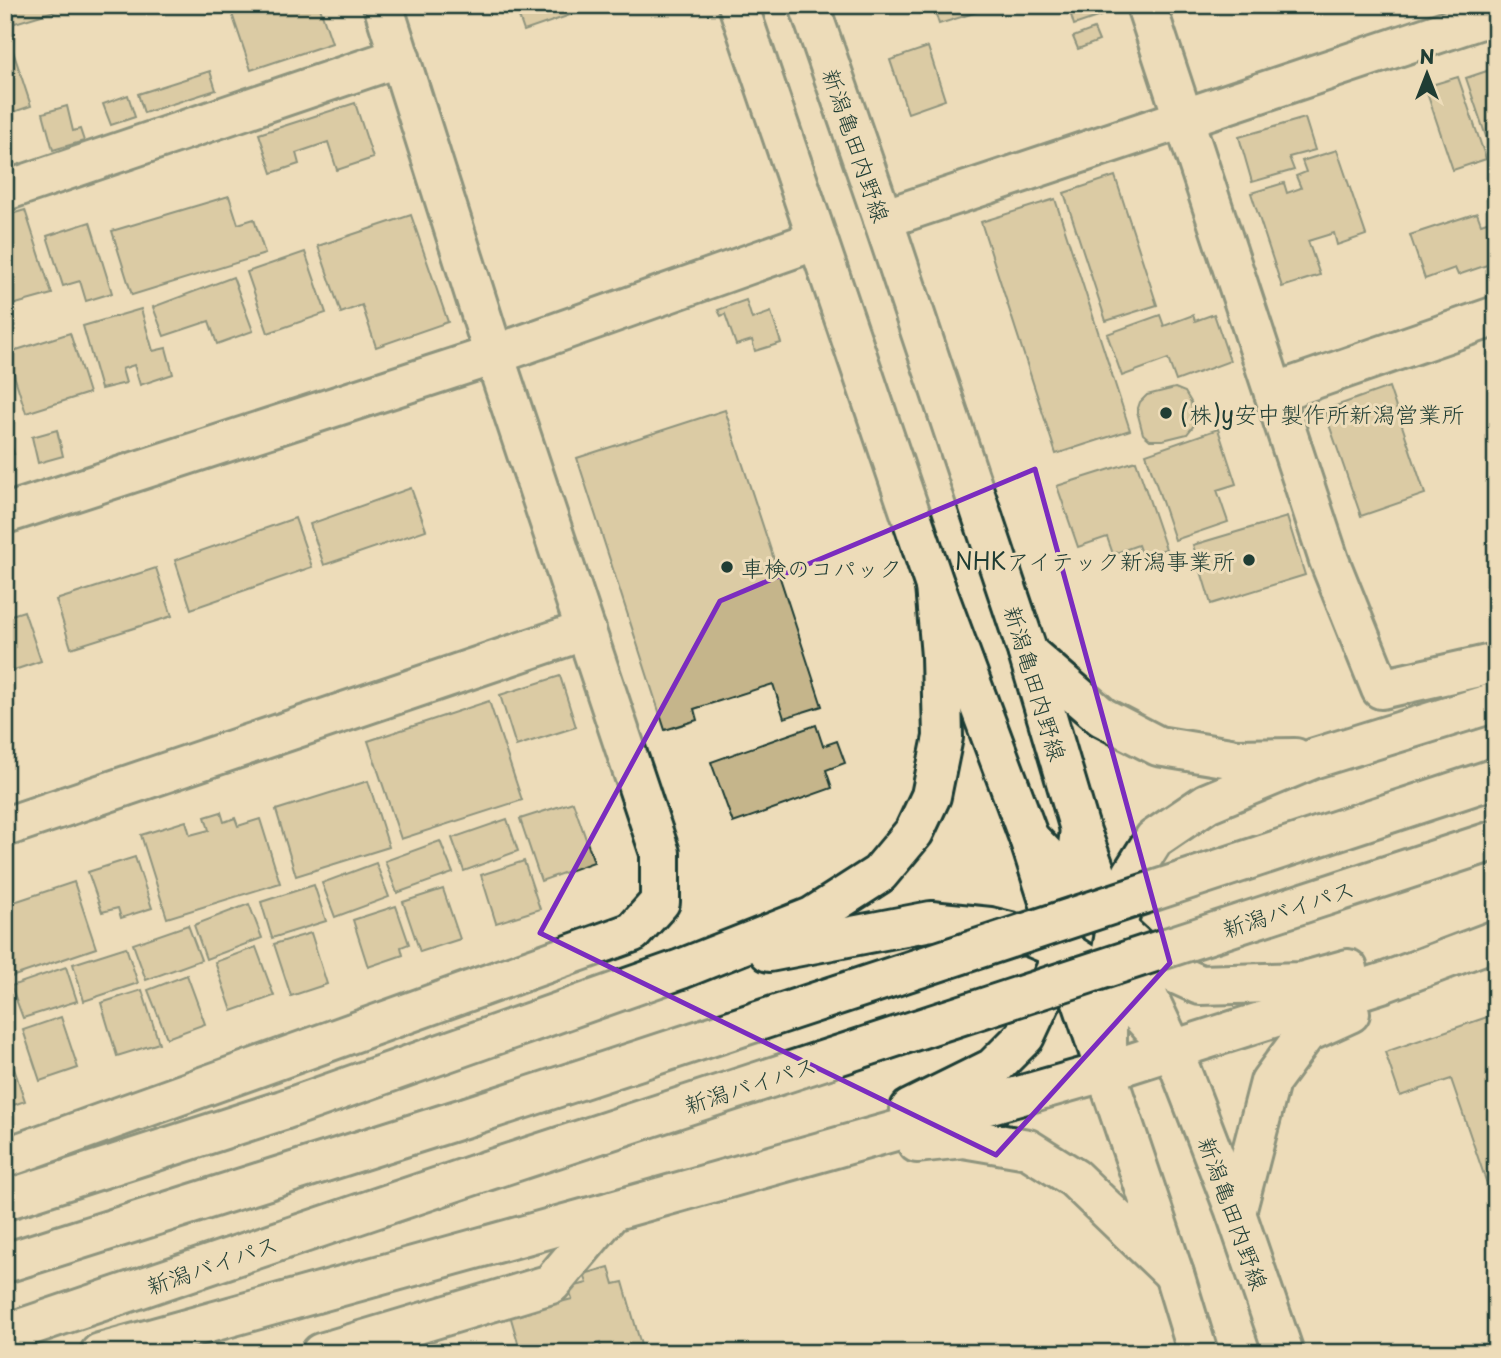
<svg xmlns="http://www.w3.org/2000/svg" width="1501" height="1358" font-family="'Playpen Sans','Klee One',sans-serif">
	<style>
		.building { fill: #c5b58b; stroke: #1f3d34; stroke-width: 2 }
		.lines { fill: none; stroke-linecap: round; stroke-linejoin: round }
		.minor-casing { stroke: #1f3d34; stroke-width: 44 }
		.major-casing { stroke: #1f3d34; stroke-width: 44 }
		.highway-casing { stroke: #1f3d34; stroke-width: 44 }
		.minor { stroke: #eddcb9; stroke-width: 38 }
		.major { stroke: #eddcb9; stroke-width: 38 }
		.highway { stroke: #eddcb9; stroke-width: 38 }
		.highway-bridge-casing { stroke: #1f3d34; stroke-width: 44; stroke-linecap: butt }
		.highway-bridge { stroke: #eddcb9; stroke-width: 38 }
		.marked { fill: none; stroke: #7b2cbf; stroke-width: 5; stroke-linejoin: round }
		.poi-dot { fill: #1f3d34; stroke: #eddcb9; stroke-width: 2.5 }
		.labels { text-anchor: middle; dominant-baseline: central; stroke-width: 6; stroke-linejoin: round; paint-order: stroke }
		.street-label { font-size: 23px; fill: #1f3d34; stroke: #eddcb9 }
		.poi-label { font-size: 23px; fill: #1f3d34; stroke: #eddcb9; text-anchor: start }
	</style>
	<rect width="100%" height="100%" fill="#eddcb9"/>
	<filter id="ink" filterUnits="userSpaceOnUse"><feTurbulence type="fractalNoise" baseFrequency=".0143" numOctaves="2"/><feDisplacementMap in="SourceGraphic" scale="14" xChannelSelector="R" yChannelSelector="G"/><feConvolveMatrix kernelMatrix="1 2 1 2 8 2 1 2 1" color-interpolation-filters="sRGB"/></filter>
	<g filter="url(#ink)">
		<g class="building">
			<polygon points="5,5 56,5 58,10 5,26"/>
			<polygon points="229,5 319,5 332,43 251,70"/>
			<polygon points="515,5 599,5 524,31"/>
			<polygon points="933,5 985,5 987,9 939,24"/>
			<polygon points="1068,5 1100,5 1103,15 1074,25"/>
			<polygon points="1094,29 1099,41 1078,49 1073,37"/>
			<polygon points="9,39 31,106 5,115 5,40"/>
			<polygon points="928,47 945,100 908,113 890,60"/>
			<polygon points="1496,68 1496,156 1493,157 1466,78"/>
			<polygon points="210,71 216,90 144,113 138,94"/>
			<polygon points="1458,77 1486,159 1453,170 1425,87"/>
			<polygon points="128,95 135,117 111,125 103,104"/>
			<polygon points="355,103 373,158 337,170 328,142 296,153 299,164 272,173 259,134"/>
			<polygon points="67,106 73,131 80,129 84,141 53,150 43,113"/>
			<polygon points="1305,118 1315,150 1289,157 1294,170 1252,182 1239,137"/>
			<polygon points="1337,150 1366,235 1337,245 1334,233 1308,241 1320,275 1282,287 1251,193 1284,183 1287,193 1301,188 1296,176 1306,172 1302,161"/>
			<polygon points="1115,176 1157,305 1106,321 1064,193"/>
			<polygon points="229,196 238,224 254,219 265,254 132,295 112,231"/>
			<polygon points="1055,199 1130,430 1056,454 981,222"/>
			<polygon points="25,210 52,294 5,307 5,216"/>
			<polygon points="1477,213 1481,224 1496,219 1496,289 1487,265 1458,275 1455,268 1425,279 1410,235"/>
			<polygon points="411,215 448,322 376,347 362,305 341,313 318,246"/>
			<polygon points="90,222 112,293 86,301 80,281 63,286 47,236"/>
			<polygon points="305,252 326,313 268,333 247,272"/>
			<polygon points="233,277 253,331 217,344 209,321 164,336 153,307"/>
			<polygon points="746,300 752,319 771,312 781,343 755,351 752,340 736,345 725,314 721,316 718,310"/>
			<polygon points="141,309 153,351 166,348 173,374 140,385 134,365 122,369 126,383 101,389 83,326"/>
			<polygon points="1214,314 1230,361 1176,381 1168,359 1122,376 1107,334 1160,315 1164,326 1193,315 1195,321"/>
			<polygon points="70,333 89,393 26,413 7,353"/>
			<polygon points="1389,387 1425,494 1361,516 1324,410"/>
			<polygon points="1175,388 1185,392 1191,402 1195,424 1187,434 1163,440 1150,440 1143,434 1137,411 1140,402 1147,395"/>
			<polygon points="725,410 822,706 784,718 773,684 694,709 697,720 665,730 577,458"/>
			<polygon points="5,426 14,454 5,457"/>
			<polygon points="1218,429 1236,484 1217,490 1228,522 1175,540 1146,454"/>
			<polygon points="57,430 63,456 38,463 32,437"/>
			<polygon points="1136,461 1166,549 1142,556 1138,545 1113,554 1107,537 1078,547 1057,486"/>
			<polygon points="411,488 426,530 324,565 310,524"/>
			<polygon points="1287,517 1305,575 1211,604 1193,545"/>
			<polygon points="295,518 312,567 191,609 175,560"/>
			<polygon points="156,568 172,616 71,648 56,600"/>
			<polygon points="24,611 41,661 5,673 5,617"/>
			<polygon points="560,676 576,727 516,746 500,695"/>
			<polygon points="489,701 522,800 401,839 368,741"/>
			<polygon points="816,725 823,746 837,741 845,763 826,770 832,788 733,823 711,762"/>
			<polygon points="368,781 389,847 296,876 276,810"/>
			<polygon points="573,802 594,862 541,881 520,819"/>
			<polygon points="221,812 224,822 235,818 238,826 260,819 280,883 167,918 141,835 186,821 190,835 209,830 205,817"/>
			<polygon points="507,819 518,851 464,871 452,838"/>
			<polygon points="440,841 453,873 397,893 385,861"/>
			<polygon points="135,857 152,908 121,918 118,908 102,912 88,872"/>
			<polygon points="524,861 540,909 496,923 481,875"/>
			<polygon points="376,863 389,897 335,917 322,883"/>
			<polygon points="74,882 96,948 5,979 5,905"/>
			<polygon points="314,885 326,921 272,938 261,902"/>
			<polygon points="443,889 460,939 420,952 403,902"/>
			<polygon points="249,904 262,938 206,959 194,925"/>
			<polygon points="396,906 409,944 401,947 403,955 368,967 353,920"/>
			<polygon points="188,925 201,960 146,980 133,944"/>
			<polygon points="311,933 327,984 291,996 274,944"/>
			<polygon points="126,947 138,983 84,1001 73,964"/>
			<polygon points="256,947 274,996 232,1011 215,962"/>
			<polygon points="66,967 77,1001 23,1018 11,986"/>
			<polygon points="187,975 205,1024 167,1038 148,990"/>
			<polygon points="142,990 159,1043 117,1056 101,1003"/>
			<polygon points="1496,1014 1496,1210 1451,1079 1400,1096 1385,1052"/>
			<polygon points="61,1017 78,1068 40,1081 23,1030"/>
			<polygon points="8,1051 25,1101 5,1108 5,1052"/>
			<polygon points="609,1267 614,1284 623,1282 641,1345 613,1353 602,1353 600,1343 566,1353 521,1353 510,1315 572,1299 568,1288 587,1283 584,1274"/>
		</g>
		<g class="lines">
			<g class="minor-casing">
				<g id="minor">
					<polyline points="1146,5 1329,560 1381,689 1496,663"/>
					<polyline points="5,191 400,57"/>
					<polyline points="883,219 1496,14"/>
					<polyline points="1274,393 1496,316"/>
					<polyline points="5,514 494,355 817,240"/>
					<polyline points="5,827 586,630"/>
					<polyline points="5,1158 633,932 660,902 660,853 494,355 383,5"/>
					<polyline points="321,1353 551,1284 612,1211"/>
				</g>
			</g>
			<g class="major-casing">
				<g id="major">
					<polyline points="738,5 935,586 1029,838 1065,951 1174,1274 1198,1353"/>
					<polyline points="809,5 883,219 1028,653 1080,829 1116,928 1173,1050 1236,1213 1284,1353"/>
				</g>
			</g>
			<g class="highway-casing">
				<g id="highway">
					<polyline points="1028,653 1102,717 1158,746 1236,759 1295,758"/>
					<polyline points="1029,838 1116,928 1156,965 1200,985 1301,982 1348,969"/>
					<polyline points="1072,900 1080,829"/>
					<polyline points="769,952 931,921 990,927 1031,937 1065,951 1107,978 1173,1050"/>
					<polyline points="1107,1071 1107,978 1116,928 1132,874 1154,839 1207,803 1315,758 1496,702"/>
					<polyline points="910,1109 993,1068 1025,1036 1058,965"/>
					<polyline points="917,1143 963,1138 1028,1149 1074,1178 1174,1274"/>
					<polyline points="5,1200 283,1110 681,969 812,917 879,874 914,832 931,796 943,737 941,656 935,586"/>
					<polyline points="1236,1213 1270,1082 1306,1033 1350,1013"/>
					<polyline points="5,1263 467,1117"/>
					<polyline points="5,1334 483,1172"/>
					<polyline points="100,1353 612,1211 1107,1071 1385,982 1496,940"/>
				</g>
			</g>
			<use href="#minor" class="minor"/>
			<use href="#major" class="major"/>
			<use href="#highway" class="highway"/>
			<g class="highway-bridge-casing">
				<g id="highway-bridge">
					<polyline points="467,1117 1496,778"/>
					<polyline points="483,1172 1496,840"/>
				</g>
			</g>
			<use href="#highway-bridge" class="highway-bridge"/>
		</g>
	</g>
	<path d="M0 0H1501V1358H0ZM1035,469L1170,963L996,1155L540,933L720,601Z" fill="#eddcb9" fill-opacity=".55" fill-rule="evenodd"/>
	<path class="marked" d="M1035,469L1170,963L996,1155L540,933L720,601Z"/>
	<g class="poi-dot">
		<circle cx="1166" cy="413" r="7"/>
		<circle cx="1249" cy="560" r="7"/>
		<circle cx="727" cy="567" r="7"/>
	</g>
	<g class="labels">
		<g class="street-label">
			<text transform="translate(857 145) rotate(71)">新潟亀田内野線</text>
			<text transform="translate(1036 683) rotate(73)">新潟亀田内野線</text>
			<text transform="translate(1288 908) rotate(-18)">新潟バイパス</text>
			<text transform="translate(750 1084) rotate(-18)">新潟バイパス</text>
			<text transform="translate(1234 1213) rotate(70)">新潟亀田内野線</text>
			<text transform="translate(212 1264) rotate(-19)">新潟バイパス</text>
		</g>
		<g class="poi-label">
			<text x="1180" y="413">(株)y安中製作所新潟営業所</text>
			<text x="1235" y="560" text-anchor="end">NHKアイテック新潟事業所</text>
			<text x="741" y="567">車検のコパック</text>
		</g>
	</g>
	<rect width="1501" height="1358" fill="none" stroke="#eddcb9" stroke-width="28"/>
	<rect x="14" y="14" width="1473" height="1330" fill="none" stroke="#1f3d34" stroke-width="2.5" filter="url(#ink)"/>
	<g transform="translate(1427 74)" stroke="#eddcb9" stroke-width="5" paint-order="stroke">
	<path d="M0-5L12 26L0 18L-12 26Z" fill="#1f3d34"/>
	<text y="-10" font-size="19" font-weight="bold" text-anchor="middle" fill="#1f3d34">N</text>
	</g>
</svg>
